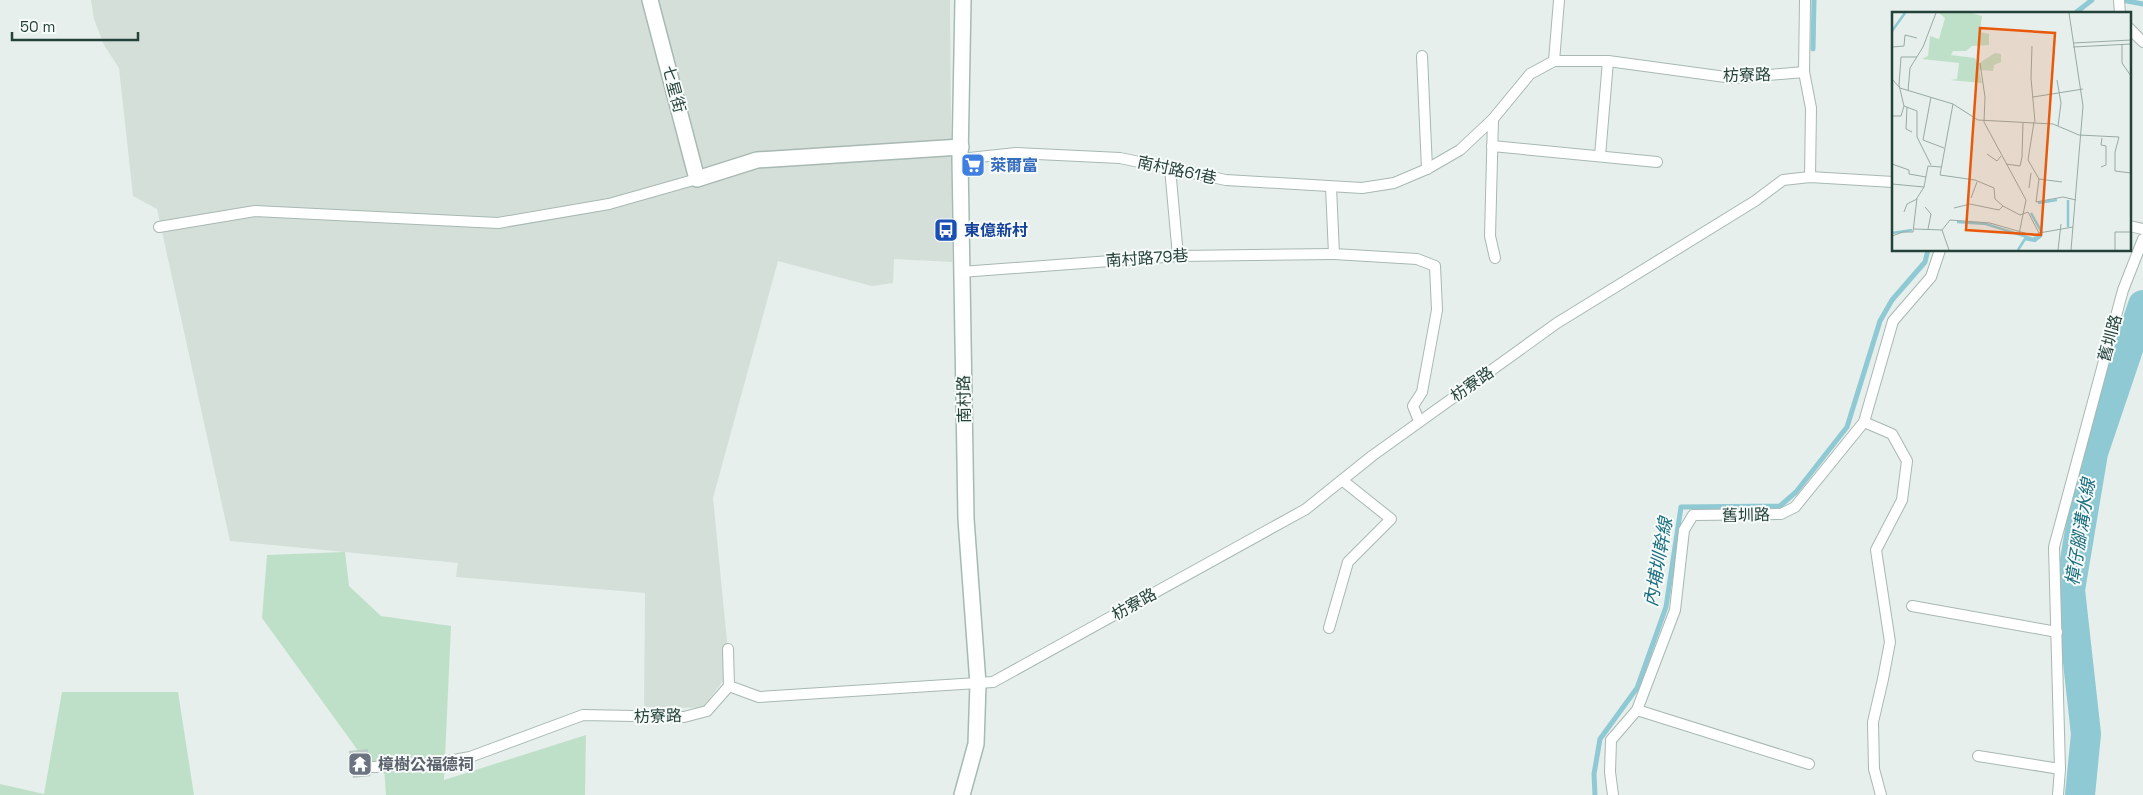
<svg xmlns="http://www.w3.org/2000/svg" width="2143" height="795" font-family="'Space Grotesk','Noto Sans TC',sans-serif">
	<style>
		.built { fill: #d4dfda }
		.green { fill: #bfe0c8 }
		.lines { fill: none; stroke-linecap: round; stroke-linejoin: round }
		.stream { stroke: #8ec9d4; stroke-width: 5 }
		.river { stroke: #8ec9d4; stroke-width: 30 }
		.building { fill: #bbcac4 }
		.lane-casing { stroke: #a8b8b2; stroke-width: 12 }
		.street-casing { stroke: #a8b8b2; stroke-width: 18 }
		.secondary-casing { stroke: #a4bbb3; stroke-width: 18 }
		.lane { stroke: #fff; stroke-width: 10 }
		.street { stroke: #fff; stroke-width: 15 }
		.secondary { stroke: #fff; stroke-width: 15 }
		.labels { text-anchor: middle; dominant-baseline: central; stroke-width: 4; stroke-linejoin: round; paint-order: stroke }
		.street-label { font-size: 16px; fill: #24423a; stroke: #f7fbf9 }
		.shop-label { font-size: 16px; font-weight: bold; fill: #366cbe; stroke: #f7fbf9; text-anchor: start }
		.transit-label { font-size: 16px; font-weight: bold; fill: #164399; stroke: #f7fbf9; text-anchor: start }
		.worship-label { font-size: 16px; font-weight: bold; fill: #5b616d; stroke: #f7fbf9; text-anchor: start }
		.water-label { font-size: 18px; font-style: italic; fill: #1c6f80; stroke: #f7fbf9 }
		.inset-river { fill: none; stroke: #8ec9d4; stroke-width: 2.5 }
		.inset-road { fill: none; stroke: #98aaa4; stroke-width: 1 }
		.view { fill: #e8590c; fill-opacity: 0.15; stroke: #e8590c; stroke-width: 2.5 }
		.inset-edge { fill: none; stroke: #24423a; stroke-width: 2.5 }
	</style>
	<rect width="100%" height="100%" fill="#e6efeb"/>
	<polygon class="built" points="91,0 950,0 952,262 894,259 893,283 872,286 778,261 713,498 730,672 702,708 644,707 645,593 456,577 458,563 230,541 157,209 133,196 119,68 104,45 94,19"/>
	<g class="green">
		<polygon points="345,552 349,586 381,616 451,626 444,780 586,735 585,795 386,795 384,767 367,763 262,618 267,555"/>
		<polygon points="62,692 178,692 194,795 0,795 0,784 44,794"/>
	</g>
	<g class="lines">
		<g class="stream">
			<polyline points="2122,0 2143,4"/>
			<polyline points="2074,14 2092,0"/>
			<polyline points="1813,49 1814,0"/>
			<polyline points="1595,795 1594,774 1600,739 1637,688 1666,607 1681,507 1780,506 1796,492 1847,427 1880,321 1892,300 1925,262 1928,250"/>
		</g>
		<polyline class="river" points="2080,795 2086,734 2070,590 2093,453 2143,305"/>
	</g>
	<polygon class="building" points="368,749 369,761 366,768 371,776 353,778 349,751"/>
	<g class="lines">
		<g class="lane-casing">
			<g id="lane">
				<polyline points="2119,0 2120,14"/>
				<polyline points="2129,28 2143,42"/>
				<polyline points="1422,56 1427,169"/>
				<polyline points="1554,61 1559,0"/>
				<polyline points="1804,72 1811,108 1810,177"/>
				<polyline points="1493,119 1490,236 1495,258"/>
				<polyline points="1492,146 1657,162"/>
				<polyline points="1600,156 1608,61"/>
				<polyline points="960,159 1016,153 1120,158 1226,180 1362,188 1394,183 1427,169 1460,150 1493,119 1530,74 1554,61 1608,61 1733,78 1804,72 1805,0"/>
				<polyline points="1170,168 1178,256"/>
				<polyline points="1331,187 1334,254 1417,259 1435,266 1437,310 1422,392 1413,406 1419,421"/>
				<polyline points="2129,226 2143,229"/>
				<polyline points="159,227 255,211 498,223 609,204 697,179"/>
				<polyline points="961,272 1178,256 1334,254"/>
				<polyline points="1864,422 1892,434 1907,461 1902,500 1876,550 1890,642 1883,679 1873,722 1874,769 1881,795"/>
				<polyline points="1912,606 2057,632"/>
				<polyline points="1329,628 1348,562 1391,519 1342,480"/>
				<polyline points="728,649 729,686"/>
				<polyline points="1637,710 1809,764"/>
				<polyline points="1978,756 2060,769"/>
				<polyline points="373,767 433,764 470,757 583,715 684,717 707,711 729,686 759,697 993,682 1306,509 1372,456 1557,323 1755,201 1783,180 1810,177 1893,182"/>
				<polyline points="1613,795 1610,772 1611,740 1637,710 1675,610 1684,530 1693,515 1781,514 1795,507 1864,422 1893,321 1931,277 1940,250"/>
				<polyline points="2058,795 2060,769 2054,547 2123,290 2143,239"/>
			</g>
		</g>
		<g class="street-casing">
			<polyline id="street" points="650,0 697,179 757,160 961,147"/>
		</g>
		<g class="secondary-casing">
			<polyline id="secondary" points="962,795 976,744 978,684 966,519 960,159 963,0"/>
		</g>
		<use href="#lane" class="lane"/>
		<use href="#street" class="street"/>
		<use href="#secondary" class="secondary"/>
	</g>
	<defs>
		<g id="supermarket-square" transform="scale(1.25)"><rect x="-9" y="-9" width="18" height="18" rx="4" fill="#3f7fe0" stroke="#f7fbf9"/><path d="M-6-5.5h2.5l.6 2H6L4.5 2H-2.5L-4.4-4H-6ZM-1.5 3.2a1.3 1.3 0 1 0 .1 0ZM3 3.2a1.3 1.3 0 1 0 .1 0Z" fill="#fff"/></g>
		<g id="bus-square" transform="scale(1.25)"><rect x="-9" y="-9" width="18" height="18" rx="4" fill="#1a4fb4" stroke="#f7fbf9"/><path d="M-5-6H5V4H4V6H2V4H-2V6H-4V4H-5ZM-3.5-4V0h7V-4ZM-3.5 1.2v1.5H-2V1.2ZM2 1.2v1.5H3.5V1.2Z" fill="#fff"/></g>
		<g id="temple-square" transform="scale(1.25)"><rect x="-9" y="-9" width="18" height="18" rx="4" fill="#6b7280" stroke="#f7fbf9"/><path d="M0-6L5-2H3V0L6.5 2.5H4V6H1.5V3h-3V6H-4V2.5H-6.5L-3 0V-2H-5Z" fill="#fff"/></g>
	</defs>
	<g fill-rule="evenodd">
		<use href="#supermarket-square" x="973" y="165"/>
		<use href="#bus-square" x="946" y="230"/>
		<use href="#temple-square" x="360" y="764"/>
	</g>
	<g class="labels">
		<g class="street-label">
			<text transform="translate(1747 75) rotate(-1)">枋寮路</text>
			<text transform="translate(674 89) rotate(75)">七星街</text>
			<text transform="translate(1177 170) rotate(12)">南村路61巷</text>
			<text transform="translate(1147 258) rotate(-4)">南村路79巷</text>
			<text transform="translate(2110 338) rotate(-75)">舊圳路</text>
			<text transform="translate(1472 384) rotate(-35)">枋寮路</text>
			<text transform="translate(964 399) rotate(-91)">南村路</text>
			<text transform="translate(1746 515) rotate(-1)">舊圳路</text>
			<text transform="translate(1134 604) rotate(-29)">枋寮路</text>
			<text transform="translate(658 716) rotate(-1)">枋寮路</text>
		</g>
		<g class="shop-label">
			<text x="990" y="165">萊爾富</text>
		</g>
		<g class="transit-label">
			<text x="964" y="230">東億新村</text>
		</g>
		<g class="worship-label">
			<text x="378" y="764">樟樹公福德祠</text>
		</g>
		<g class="water-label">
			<text transform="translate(2080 532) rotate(-81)">樟仔腳溝水線</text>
			<text transform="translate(1658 562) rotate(-80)">內埔圳幹線</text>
		</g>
	</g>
	<g transform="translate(1892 12)">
		<rect width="239" height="239" fill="#e6efeb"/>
		<path d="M47,1H80L90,4L88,20L97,22V33L80,34L74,39H61L59,43L83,46L86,52L103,41L109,42V50L102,53L101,59L87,58L90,71L58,68L65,67L67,51L30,47L36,44L38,24L47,27L53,6Z" fill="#bfe0c8"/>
		<path class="inset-river" d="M0,19L13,1M176,188V215M146,191L165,188M139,201L149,219M65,210L94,212L141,227L148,224M0,221L20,218M126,238L133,227L143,229L149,224V218"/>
		<path class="inset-road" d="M177,1L191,94L179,238M181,31L239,28M230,32V51L239,64M140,34L139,66L143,110M0,35L12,34L13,23L25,26M181,35L239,32M25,45H9L7,73L12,94L25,99V125L39,153M88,51L93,85L92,110L134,188L127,222M0,67L8,76L61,92L86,108L161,112L187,123L227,125L223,140V159L239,161M165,68L169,91L166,114M16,79L18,56L31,35L44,1M39,85L31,128L52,136M141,85L191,77M61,92L48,163L83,168L102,176L103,187L111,194L128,203L136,200L147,221M15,95L14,117L20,120M239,101V125M0,104H9L12,94M142,110L136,148L147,167L144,190L171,185L184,188M95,142L105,149L109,144M130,145L131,110M0,152L17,158V162L34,165M114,152L128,154L130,145M209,155L214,153V134L209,133L210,126M147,167L170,170M0,172L32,175M137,176L139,161M79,186L85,170M33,195L39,202L36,217M62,196L78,192L107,198L111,194M12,200L15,192L25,187M22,217L50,218L58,208L98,211L143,224L147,221L181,215M50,218L57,238M0,224L11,220H21L25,186L32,175L36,154L49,155M166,238L169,212M223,238V220H239"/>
		<path class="view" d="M88,16L163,21L149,223L74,218Z"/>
		<rect width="239" height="239" class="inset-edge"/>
	</g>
	<path d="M12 32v8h126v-8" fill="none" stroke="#24423a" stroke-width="2.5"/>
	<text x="20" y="32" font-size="15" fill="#24423a" stroke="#f7fbf9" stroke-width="4" paint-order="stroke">50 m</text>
</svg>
